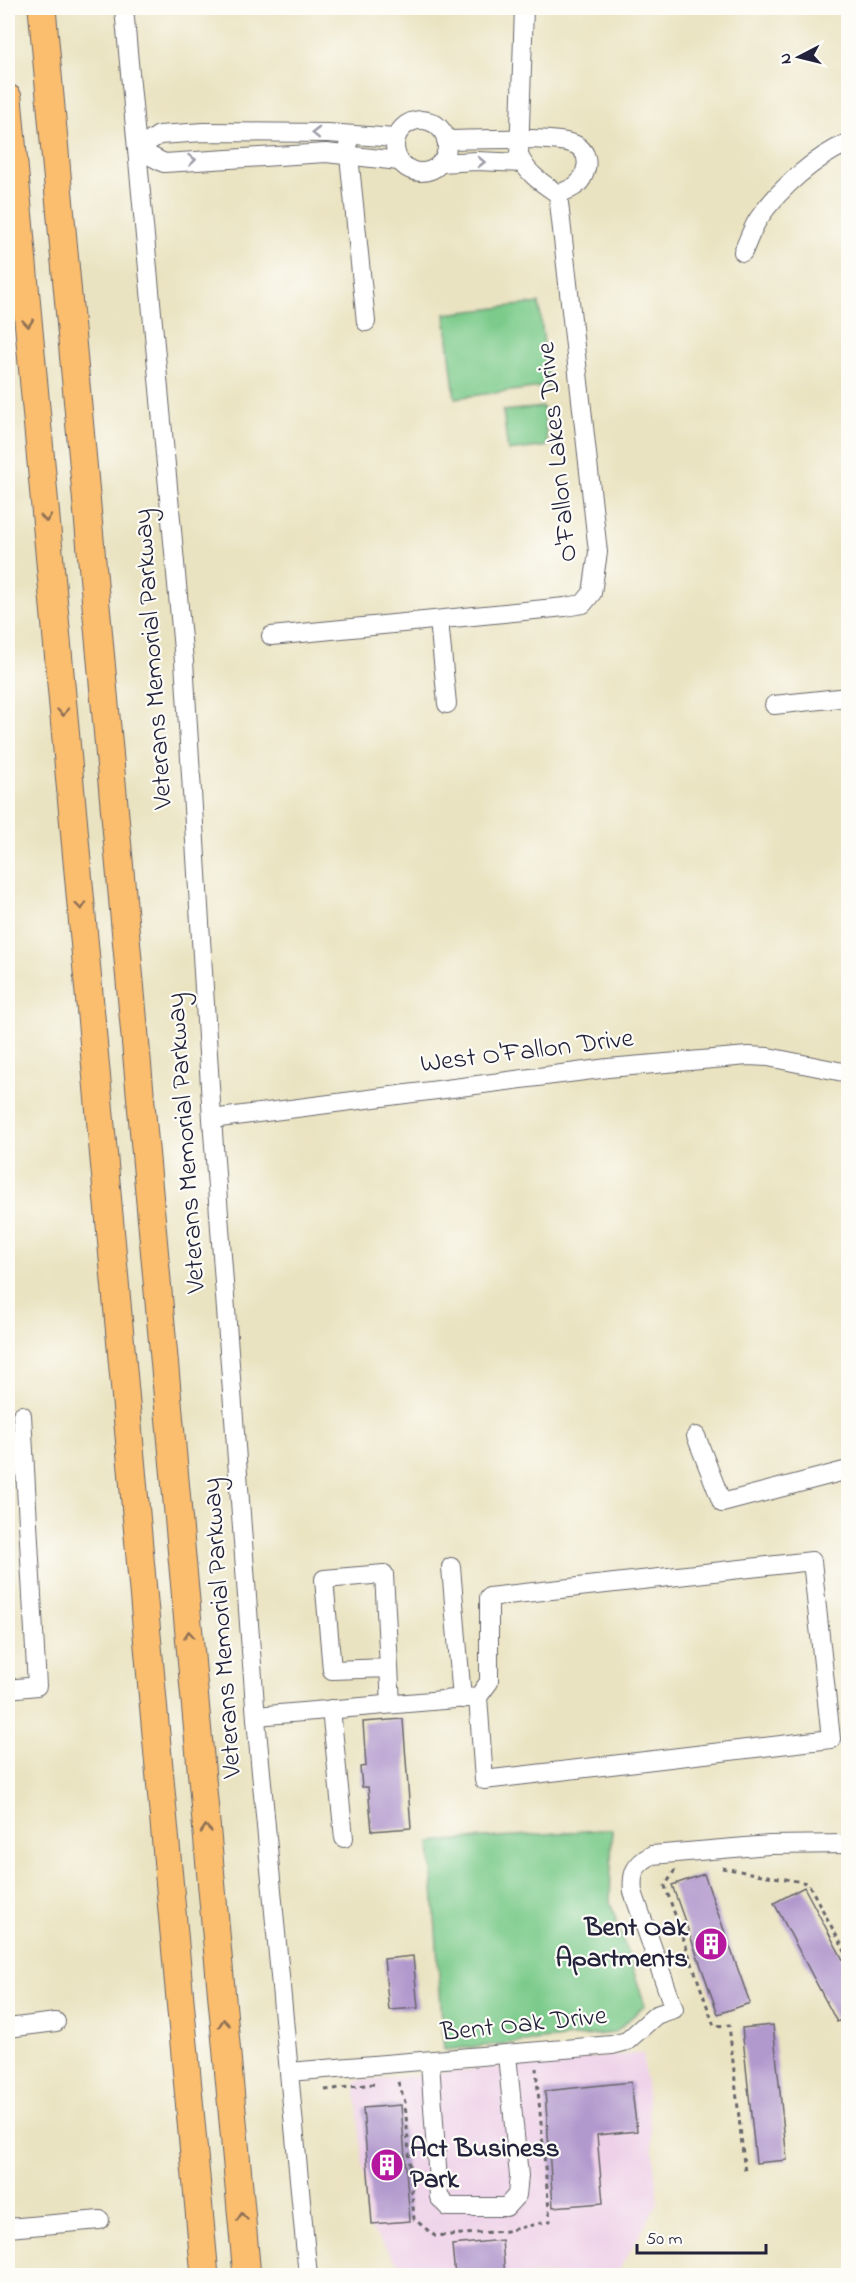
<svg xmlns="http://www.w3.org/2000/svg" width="856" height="2283" font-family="'Indie Flower',sans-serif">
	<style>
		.built { fill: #eed0e8 }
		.green { fill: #7ccb8b; stroke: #4f7663; stroke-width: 1.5 }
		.building { fill: #b299cd }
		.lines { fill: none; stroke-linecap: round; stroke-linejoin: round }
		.minor-casing { stroke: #68666a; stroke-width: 20 }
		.highway-casing { stroke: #68666a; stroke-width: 29 }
		.path { stroke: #68666a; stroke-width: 3; stroke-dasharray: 4.5 4.5; stroke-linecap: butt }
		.minor { stroke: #fff; stroke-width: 18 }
		.highway { stroke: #fbbd6e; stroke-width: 27 }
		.oneway { stroke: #9c9ca7 }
		.oneway2 { stroke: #8e7054 }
		.labels { text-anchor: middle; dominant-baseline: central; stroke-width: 4.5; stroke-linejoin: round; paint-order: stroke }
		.street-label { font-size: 27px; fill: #22223b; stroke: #fdfcf7 }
		.poi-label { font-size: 27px; font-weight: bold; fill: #22223b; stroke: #fdfcf7; text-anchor: end }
	</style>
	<rect width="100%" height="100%" fill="#fdfcf7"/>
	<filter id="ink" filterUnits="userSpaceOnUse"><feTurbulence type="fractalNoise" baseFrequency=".0167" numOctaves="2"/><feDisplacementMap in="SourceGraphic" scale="12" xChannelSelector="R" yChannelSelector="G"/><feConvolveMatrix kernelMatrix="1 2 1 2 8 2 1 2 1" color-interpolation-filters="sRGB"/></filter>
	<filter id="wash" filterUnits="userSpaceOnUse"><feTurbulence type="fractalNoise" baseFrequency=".008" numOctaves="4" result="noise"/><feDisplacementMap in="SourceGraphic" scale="24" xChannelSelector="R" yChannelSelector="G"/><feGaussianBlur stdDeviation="1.35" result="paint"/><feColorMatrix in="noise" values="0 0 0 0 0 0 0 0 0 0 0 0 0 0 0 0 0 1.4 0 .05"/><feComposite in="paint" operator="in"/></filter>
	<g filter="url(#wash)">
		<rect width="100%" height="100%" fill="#eae3c1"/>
		<polygon class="built" points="643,2053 658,2203 616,2275 407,2275 368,2225 355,2081"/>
		<g class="green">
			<polygon points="539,303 549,386 455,398 445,314"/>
			<polygon points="543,407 548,446 508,451 503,411"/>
			<polygon points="612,1829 610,1902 645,2005 614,2033 444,2050 430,1842"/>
		</g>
		<g id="blocks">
			<g class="building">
				<polygon points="403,1719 411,1828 372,1831 368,1787 362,1787 360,1767 366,1766 363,1722"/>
				<polygon points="704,1874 750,2003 718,2014 672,1885"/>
				<polygon points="804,1887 849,1971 849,2016 837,2022 774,1903"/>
				<polygon points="413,1956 418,2008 389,2010 384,1959"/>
				<polygon points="773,2025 787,2160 756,2163 742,2028"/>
				<polygon points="631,2082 637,2131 597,2135 603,2203 553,2207 545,2091"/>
				<polygon points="401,2105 410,2221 372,2224 363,2108"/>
				<polygon points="502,2240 505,2276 455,2276 452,2245"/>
			</g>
		</g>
	</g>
	<g filter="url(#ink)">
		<use href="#blocks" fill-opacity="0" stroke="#68666a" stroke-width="1.5"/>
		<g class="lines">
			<g class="minor-casing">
				<g id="minor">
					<polyline points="124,8 184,661 212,1119 256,1719 308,2276"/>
					<circle cx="421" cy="146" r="26"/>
					<path d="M446,140C471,140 558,135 576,145C585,150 588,159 586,168C582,185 574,188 558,194"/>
					<polyline points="348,146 366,322"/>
					<polyline points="137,149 164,163 326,153 399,161"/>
					<polyline points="137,149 159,135 204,132 328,133 395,138"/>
					<polyline points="440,163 477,161 523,163"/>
					<path d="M743,252C748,241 752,228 759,218C780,188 815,157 848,143"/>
					<polyline points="439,620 447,704"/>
					<path d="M271,636L565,607L583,604L592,593L598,552L558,194C542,183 526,173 519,155L524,8"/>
					<polyline points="774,705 848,697"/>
					<polyline points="212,1119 608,1068 748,1056 768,1057 848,1073"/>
					<polyline points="696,1436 722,1503 848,1470"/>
					<polyline points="451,1567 462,1699"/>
					<polyline points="389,1668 332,1670 324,1579 384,1574 391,1704"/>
					<polyline points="8,1689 37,1686 22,1415"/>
					<polyline points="331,1709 344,1838"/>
					<polyline points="256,1716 478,1697 484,1780 831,1739 812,1561 489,1597 489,1682 478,1697"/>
					<polyline points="8,2028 56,2022"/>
					<polyline points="430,2062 439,2197 448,2207 506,2207 517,2195 519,2176 507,2055"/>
					<path d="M289,2072L612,2045L627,2041L656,2015L674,2009L633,1892C631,1873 635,1864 652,1855L769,1845L848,1844"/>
					<polyline points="8,2228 100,2220"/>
				</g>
			</g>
			<g class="highway-casing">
				<g id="highway">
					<polyline points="42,8 247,2276"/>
					<polyline points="8,98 205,2276"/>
				</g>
			</g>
			<g class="path">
				<polyline points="722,1868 808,1883 848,1957"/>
				<polyline points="675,1870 665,1886 714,2026 729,2025 745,2173"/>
				<polyline points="398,2082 405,2102 414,2219 435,2236 506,2231 550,2221 536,2068"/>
				<polyline points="325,2090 374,2084"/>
			</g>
			<use href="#minor" class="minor"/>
			<use href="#highway" class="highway"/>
		</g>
		<defs><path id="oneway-chevron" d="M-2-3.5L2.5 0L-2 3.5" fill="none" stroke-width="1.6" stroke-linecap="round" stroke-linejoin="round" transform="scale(1.5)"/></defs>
		<g class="oneway">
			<use href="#oneway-chevron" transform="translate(316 133) rotate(-179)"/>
			<use href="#oneway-chevron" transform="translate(192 160) rotate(-6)"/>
			<use href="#oneway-chevron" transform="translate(481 162) rotate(1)"/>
		</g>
		<g class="oneway2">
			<use href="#oneway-chevron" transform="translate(28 323) rotate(85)"/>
			<use href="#oneway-chevron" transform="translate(46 518) rotate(85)"/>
			<use href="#oneway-chevron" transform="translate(63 712) rotate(85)"/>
			<use href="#oneway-chevron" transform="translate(81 906) rotate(85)"/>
			<use href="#oneway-chevron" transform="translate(189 1635) rotate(-95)"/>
			<use href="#oneway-chevron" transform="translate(206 1829) rotate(-95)"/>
			<use href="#oneway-chevron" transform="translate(224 2023) rotate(-95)"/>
			<use href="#oneway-chevron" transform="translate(242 2217) rotate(-95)"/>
		</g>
	</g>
	<defs>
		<g id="building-disc" transform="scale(1.725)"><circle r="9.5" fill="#b5179e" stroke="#fdfcf7"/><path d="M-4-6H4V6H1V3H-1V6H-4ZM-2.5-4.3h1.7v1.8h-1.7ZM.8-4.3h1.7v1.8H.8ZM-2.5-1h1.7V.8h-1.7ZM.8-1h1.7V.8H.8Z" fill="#fff"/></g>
	</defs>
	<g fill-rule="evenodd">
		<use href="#building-disc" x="711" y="1944"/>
		<use href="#building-disc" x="387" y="2165"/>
	</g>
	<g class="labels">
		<g class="street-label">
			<text transform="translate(558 452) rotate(-96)">O'Fallon Lakes Drive</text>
			<text transform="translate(154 659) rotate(-94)">Veterans Memorial Parkway</text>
			<text transform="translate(527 1052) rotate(-7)">West O'Fallon Drive</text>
			<text transform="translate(187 1143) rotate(-94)">Veterans Memorial Parkway</text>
			<text transform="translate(223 1628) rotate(-94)">Veterans Memorial Parkway</text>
			<text transform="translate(524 2025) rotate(-6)">Bent Oak Drive</text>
		</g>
		<g class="poi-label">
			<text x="688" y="1928">Bent Oak<tspan x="688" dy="31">Apartments</tspan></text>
			<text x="410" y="2149" text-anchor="start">Act Business<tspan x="410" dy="31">Park</tspan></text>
		</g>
	</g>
	<rect width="856" height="2283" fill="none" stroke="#fdfcf7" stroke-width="30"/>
	<g transform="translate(799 57) rotate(263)" stroke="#fdfcf7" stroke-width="4.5" paint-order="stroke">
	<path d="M0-4.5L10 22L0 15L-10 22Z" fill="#22223b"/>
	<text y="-9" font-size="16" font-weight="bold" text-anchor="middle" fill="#22223b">N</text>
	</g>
	<path d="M637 2244v9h129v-9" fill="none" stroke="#22223b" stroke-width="3"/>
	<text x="646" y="2244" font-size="18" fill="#22223b" stroke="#fdfcf7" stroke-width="4.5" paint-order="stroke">50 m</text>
</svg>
